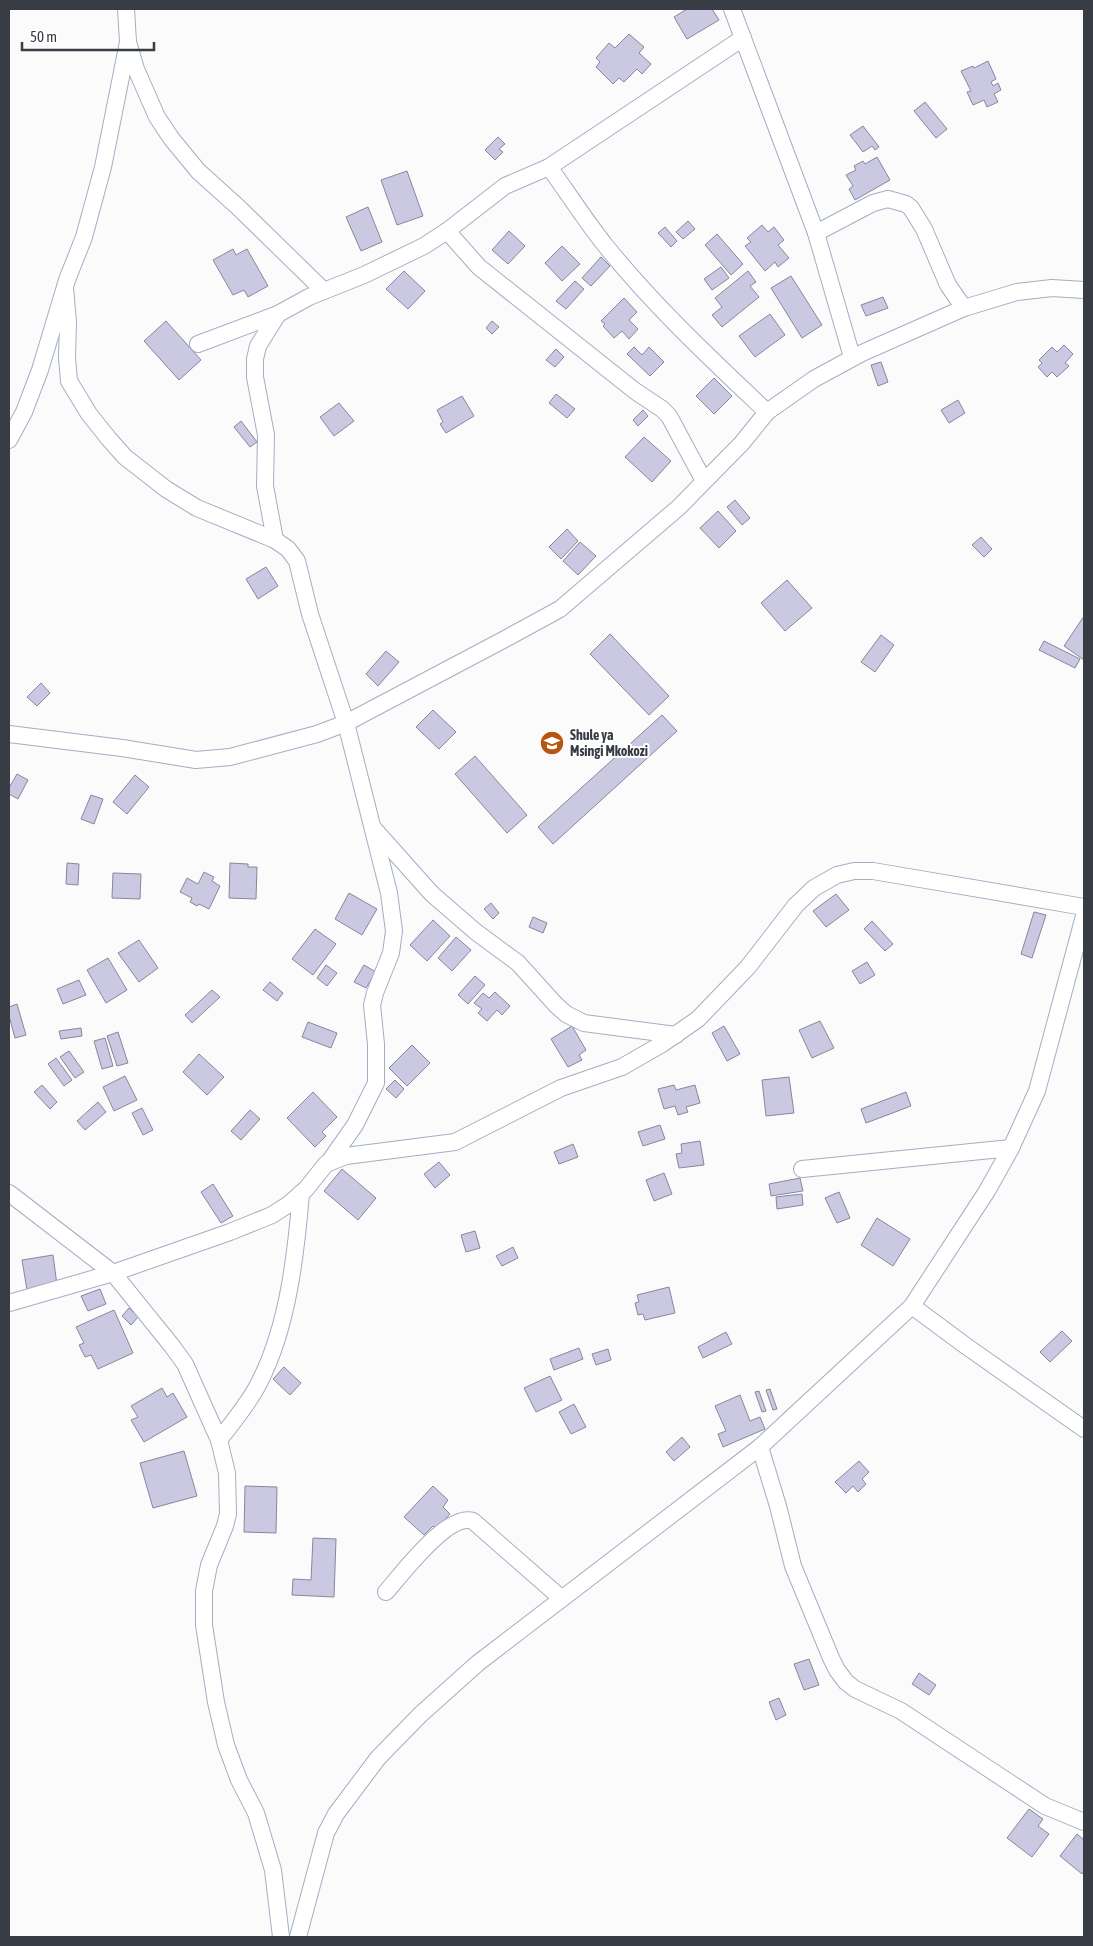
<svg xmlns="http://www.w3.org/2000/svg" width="1093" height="1946" font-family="'Asap Condensed',sans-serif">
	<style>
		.building { fill: #cbc9e2; stroke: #88869d }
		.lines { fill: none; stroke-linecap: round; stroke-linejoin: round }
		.street-casing { stroke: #a1afc4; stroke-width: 18 }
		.street { stroke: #fff; stroke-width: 16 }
		.labels { text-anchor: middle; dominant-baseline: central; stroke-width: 4; stroke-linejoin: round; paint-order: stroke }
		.poi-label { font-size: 14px; font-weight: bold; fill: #373c45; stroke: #fff; text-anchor: start }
	</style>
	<rect width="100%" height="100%" fill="#fbfbfb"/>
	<g class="building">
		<polygon points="687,9 712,9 719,20 687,39 674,17"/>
		<polygon points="629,34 644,47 639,53 651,64 642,74 637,69 624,82 619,78 613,84 596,67 600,62 596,58 609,43 615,48"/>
		<polygon points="988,61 996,79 991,82 993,86 998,83 1001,90 994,94 998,102 987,107 984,100 973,105 967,92 971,91 961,71 973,66 974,68"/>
		<polygon points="925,102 947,129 936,138 914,111"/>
		<polygon points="863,126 879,147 875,150 872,146 863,152 850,135"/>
		<polygon points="498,137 505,144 499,149 503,152 495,160 485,150"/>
		<polygon points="877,157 890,180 855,200 849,189 853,186 846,175 856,170 854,166 863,161 865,164"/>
		<polygon points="407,171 423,216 397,225 381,180"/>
		<polygon points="368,207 382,242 361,251 346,217"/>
		<polygon points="688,221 695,229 683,239 676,232"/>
		<polygon points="762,225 768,232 774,227 784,240 778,245 789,258 778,267 775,262 765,271 745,246 751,242 747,238"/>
		<polygon points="665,227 677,241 671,247 658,233"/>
		<polygon points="509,231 525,246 508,264 492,250"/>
		<polygon points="717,234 743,264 731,275 705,245"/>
		<polygon points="562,246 580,264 562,281 545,263"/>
		<polygon points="233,249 236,255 247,249 268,286 248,297 244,290 233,295 213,260"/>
		<polygon points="601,257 610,266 591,286 582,278"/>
		<polygon points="721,267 729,278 712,290 704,279"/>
		<polygon points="404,271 425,291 408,309 386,289"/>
		<polygon points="748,271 756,282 750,286 759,297 722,327 712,315 722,307 715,298"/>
		<polygon points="791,276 822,325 802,338 771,288"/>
		<polygon points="575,281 584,289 566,309 556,301"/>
		<polygon points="883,297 888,308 866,316 861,305"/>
		<polygon points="624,298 637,312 629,320 638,329 629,339 622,331 614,338 603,326 605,324 601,321"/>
		<polygon points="770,314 785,335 755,357 739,336"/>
		<polygon points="166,321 201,360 179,380 144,341"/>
		<polygon points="492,321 499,327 492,334 486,328"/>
		<polygon points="1064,345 1073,354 1065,363 1069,366 1057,377 1052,372 1047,377 1038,367 1042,363 1039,360 1052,347 1057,352"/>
		<polygon points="634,347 642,355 649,347 664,362 650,376 627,354"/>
		<polygon points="556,349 564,357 555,367 546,360"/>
		<polygon points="881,362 888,382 878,386 871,365"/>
		<polygon points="714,378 732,396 714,414 696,396"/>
		<polygon points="556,394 575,409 567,418 549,403"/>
		<polygon points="462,396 474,416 446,433 440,424 443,422 437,410"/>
		<polygon points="958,400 965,413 949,423 941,410"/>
		<polygon points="339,403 354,421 334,436 320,417"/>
		<polygon points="643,410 648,416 638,426 633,420"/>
		<polygon points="241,421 257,442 250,447 234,427"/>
		<polygon points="644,437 671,461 652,482 625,457"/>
		<polygon points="735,500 750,518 742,525 727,507"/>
		<polygon points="718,511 736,531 719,548 700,528"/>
		<polygon points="567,529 578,541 561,559 549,547"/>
		<polygon points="981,537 992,549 984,557 972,545"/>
		<polygon points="580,542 596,556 578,575 563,561"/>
		<polygon points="266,567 278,586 258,599 246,579"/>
		<polygon points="787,580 812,608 785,631 761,603"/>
		<polygon points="1084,616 1084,660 1064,646"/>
		<polygon points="610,634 669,696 649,715 590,654"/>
		<polygon points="881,635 894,645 875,672 861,662"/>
		<polygon points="1044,641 1080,659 1075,668 1039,650"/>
		<polygon points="386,651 399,662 378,686 366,674"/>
		<polygon points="41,683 50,693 37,706 27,697"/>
		<polygon points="433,710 456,732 439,749 416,727"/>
		<polygon points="662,715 677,731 553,844 538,827"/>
		<polygon points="475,756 527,815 507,833 455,774"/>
		<polygon points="17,774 28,780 18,799 9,794 9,788"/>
		<polygon points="135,775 149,787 127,814 113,802"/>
		<polygon points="91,795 103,799 94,824 81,819"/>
		<polygon points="67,863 79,864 78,885 66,884"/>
		<polygon points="230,863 248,864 248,867 257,867 256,899 229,898"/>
		<polygon points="204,872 214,877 212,881 220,886 209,909 199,904 197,906 190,902 192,898 180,892 187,878 198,884"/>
		<polygon points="113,873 141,874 140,899 112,898"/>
		<polygon points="349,893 377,909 362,935 335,919"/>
		<polygon points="836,894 849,910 826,927 813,911"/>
		<polygon points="491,903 499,913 493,919 484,909"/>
		<polygon points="1034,912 1046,915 1032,958 1021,954"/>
		<polygon points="533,917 547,923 543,933 529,927"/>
		<polygon points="433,920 450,936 427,961 410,945"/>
		<polygon points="872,921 893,944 885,951 864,929"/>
		<polygon points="315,929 336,944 313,975 292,959"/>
		<polygon points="456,937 471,950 452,971 438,958"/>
		<polygon points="139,940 158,968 139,982 118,953"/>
		<polygon points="108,958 127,990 106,1003 87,970"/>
		<polygon points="867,962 875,975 860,984 852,971"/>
		<polygon points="326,965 337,973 327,986 317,978"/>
		<polygon points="364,965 376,972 366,988 354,982"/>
		<polygon points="475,976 485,985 468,1004 458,995"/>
		<polygon points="79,980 86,995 63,1004 57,989"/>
		<polygon points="270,982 283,993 277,1001 263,990"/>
		<polygon points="212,990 220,997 192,1023 185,1015"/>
		<polygon points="495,992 510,1006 502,1015 497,1010 487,1021 478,1013 482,1009 474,1003 483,993 489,998"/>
		<polygon points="17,1004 26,1035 15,1038 9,1016 9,1007"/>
		<polygon points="820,1021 834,1048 812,1058 799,1030"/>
		<polygon points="308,1022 337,1033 331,1048 302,1037"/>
		<polygon points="572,1026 586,1050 579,1055 582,1060 568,1067 551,1039"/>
		<polygon points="724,1026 740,1054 727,1061 712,1033"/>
		<polygon points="81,1028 82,1036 61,1039 59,1031"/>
		<polygon points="118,1032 128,1063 117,1066 107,1036"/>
		<polygon points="105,1038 113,1066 102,1069 94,1041"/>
		<polygon points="412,1045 430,1063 407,1086 389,1068"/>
		<polygon points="69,1051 84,1072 75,1078 60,1057"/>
		<polygon points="199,1054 224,1077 207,1095 183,1072"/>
		<polygon points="56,1058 72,1080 64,1086 48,1064"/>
		<polygon points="125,1076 137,1100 114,1111 103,1087"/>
		<polygon points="789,1077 794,1113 766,1116 762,1080"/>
		<polygon points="395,1080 404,1089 396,1098 386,1089"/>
		<polygon points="42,1085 57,1102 50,1109 34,1092"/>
		<polygon points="674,1085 676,1090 695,1085 700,1103 686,1107 688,1112 678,1115 675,1106 664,1109 658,1089"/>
		<polygon points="313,1092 337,1117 322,1132 326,1136 315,1147 287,1118"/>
		<polygon points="906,1092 911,1106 866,1123 861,1109"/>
		<polygon points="98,1102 106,1112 85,1130 77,1121"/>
		<polygon points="142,1108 153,1130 143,1135 132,1113"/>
		<polygon points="250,1110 260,1119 241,1140 231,1131"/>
		<polygon points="660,1125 665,1139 643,1146 638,1132"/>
		<polygon points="700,1141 704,1165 679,1168 676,1154 682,1153 681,1144"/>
		<polygon points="573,1144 578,1157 559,1164 554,1152"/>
		<polygon points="439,1162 450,1175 435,1188 424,1174"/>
		<polygon points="342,1169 376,1198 358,1220 324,1191"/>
		<polygon points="664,1173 672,1194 654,1201 646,1180"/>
		<polygon points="800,1178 803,1191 771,1196 769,1184"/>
		<polygon points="213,1184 233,1216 221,1223 201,1192"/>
		<polygon points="839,1192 850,1218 837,1223 825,1198"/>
		<polygon points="802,1194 803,1205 777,1209 776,1197"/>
		<polygon points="877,1218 910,1239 893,1266 861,1245"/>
		<polygon points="475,1231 480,1248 466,1252 461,1235"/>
		<polygon points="513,1247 518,1258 502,1266 496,1256"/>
		<polygon points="53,1255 57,1285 27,1290 22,1260"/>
		<polygon points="669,1287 675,1313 645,1320 643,1314 638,1315 635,1303 639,1302 637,1295"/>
		<polygon points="100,1289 106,1304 88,1311 81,1296"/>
		<polygon points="129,1308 138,1317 131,1325 122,1316"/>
		<polygon points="114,1310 133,1353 98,1369 91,1355 85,1357 79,1345 84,1343 76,1327"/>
		<polygon points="1062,1331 1072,1341 1050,1362 1040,1352"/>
		<polygon points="726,1332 732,1344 703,1358 698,1347"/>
		<polygon points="579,1348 583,1359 554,1370 550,1359"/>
		<polygon points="608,1349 611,1360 596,1365 592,1354"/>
		<polygon points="284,1367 301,1383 290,1395 273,1379"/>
		<polygon points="550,1376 562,1400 536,1412 524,1388"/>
		<polygon points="162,1388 167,1397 173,1393 187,1417 144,1442 131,1420 138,1417 131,1406"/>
		<polygon points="770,1389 777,1409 773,1410 766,1390"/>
		<polygon points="759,1391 766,1411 762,1412 755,1392"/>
		<polygon points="740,1395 750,1421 760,1417 765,1429 723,1447 718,1434 726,1431 715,1406"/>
		<polygon points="574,1404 586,1427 571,1434 559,1412"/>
		<polygon points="682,1437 690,1447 674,1461 666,1452"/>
		<polygon points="184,1451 197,1496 153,1508 140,1463"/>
		<polygon points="859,1461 869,1472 862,1479 866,1484 858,1492 853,1486 846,1493 835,1482"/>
		<polygon points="245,1486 277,1487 276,1533 244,1532"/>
		<polygon points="433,1486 448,1500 443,1507 450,1514 437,1529 433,1526 424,1535 404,1517"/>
		<polygon points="313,1538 336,1539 334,1597 292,1595 293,1579 311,1580"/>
		<polygon points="809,1659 819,1685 804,1690 794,1664"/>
		<polygon points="919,1673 936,1685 929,1695 912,1684"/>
		<polygon points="779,1698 786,1715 776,1720 769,1702"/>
		<polygon points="1029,1809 1043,1819 1038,1826 1049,1834 1032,1857 1007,1838"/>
		<polygon points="1077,1834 1084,1840 1084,1871 1082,1874 1060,1856"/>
	</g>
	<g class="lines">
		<g class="street-casing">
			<g id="street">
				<polyline points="126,9 128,42 136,69 157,117 171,138 198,171 238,207 324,291"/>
				<polyline points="732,9 816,233 852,357"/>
				<path d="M549,167C568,193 585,220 605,245C653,305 711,359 767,412"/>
				<polyline points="447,231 479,267 635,391 662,409 669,416 704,481"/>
				<polyline points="816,233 873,203 888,199 906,204 911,208 924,229 948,285 964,308"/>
				<polyline points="65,288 68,322 67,358 69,381 89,414 109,439 125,457 166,489 197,508 275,540 288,549 297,561 310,614 346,723 389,893 394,931 391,953 375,993 372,1005 376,1044 376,1083 355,1125 329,1162"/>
				<polyline points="198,344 278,314 309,297 364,275 424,246 447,231 505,186 549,167 743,38"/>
				<polyline points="9,440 24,412 40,370 67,280 84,237 103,167 128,42"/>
				<polyline points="275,540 265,486 266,435 255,377 255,359 258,346 278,314"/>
				<polyline points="9,734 122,748 196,760 230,757 317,734 346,723 505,639 560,609 678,508 742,443 767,412 814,379 862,353 964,308 1017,292 1052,288 1084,290"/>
				<polyline points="374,829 432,894 476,932 518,963 556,1005 566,1014 584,1023 676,1035"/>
				<polyline points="802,1169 1011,1148"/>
				<polyline points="9,1193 113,1273 172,1346 185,1364 219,1440 227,1473 228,1514 225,1526 209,1565 204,1591 204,1625 216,1702 226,1745 239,1780 256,1813 273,1870 281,1937"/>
				<polyline points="9,1303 113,1273 230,1232 272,1215 289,1204 306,1189 326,1164 346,1156 455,1142 561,1088 622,1067 662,1044 698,1019 748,967 796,905 814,888 837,875 854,871 873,871 1084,907"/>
				<polyline points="912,1306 966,1346 1084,1429"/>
				<path d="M219,1440C233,1422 249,1403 259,1383C288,1327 296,1254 301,1193"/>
				<polyline points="760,1447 778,1506 793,1566 831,1658 837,1670 846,1682 855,1689 901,1711 1045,1806 1084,1822"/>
				<path d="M386,1592C402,1574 448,1512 473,1521L561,1598"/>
				<polyline points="298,1937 326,1833 336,1814 378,1758 421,1714 478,1663 760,1447 912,1306 987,1191 1011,1148 1037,1091 1084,916"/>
			</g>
		</g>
		<use href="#street" class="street"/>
	</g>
	<defs>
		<g id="school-disc" transform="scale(1.25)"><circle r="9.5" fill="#b65610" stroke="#fff"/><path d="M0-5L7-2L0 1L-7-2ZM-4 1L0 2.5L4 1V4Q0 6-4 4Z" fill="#fff"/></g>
	</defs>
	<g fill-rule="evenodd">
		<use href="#school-disc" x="552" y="743"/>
	</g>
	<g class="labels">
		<g class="poi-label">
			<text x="570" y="735">Shule ya<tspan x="570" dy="16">Msingi Mkokozi</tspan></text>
		</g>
	</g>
	<rect width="1093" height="1946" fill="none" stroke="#373c45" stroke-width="20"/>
	<path d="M22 42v8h132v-8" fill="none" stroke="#373c45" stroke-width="2.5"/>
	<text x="30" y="42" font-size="15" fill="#373c45" stroke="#ffffff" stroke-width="4" paint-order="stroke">50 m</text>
</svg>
